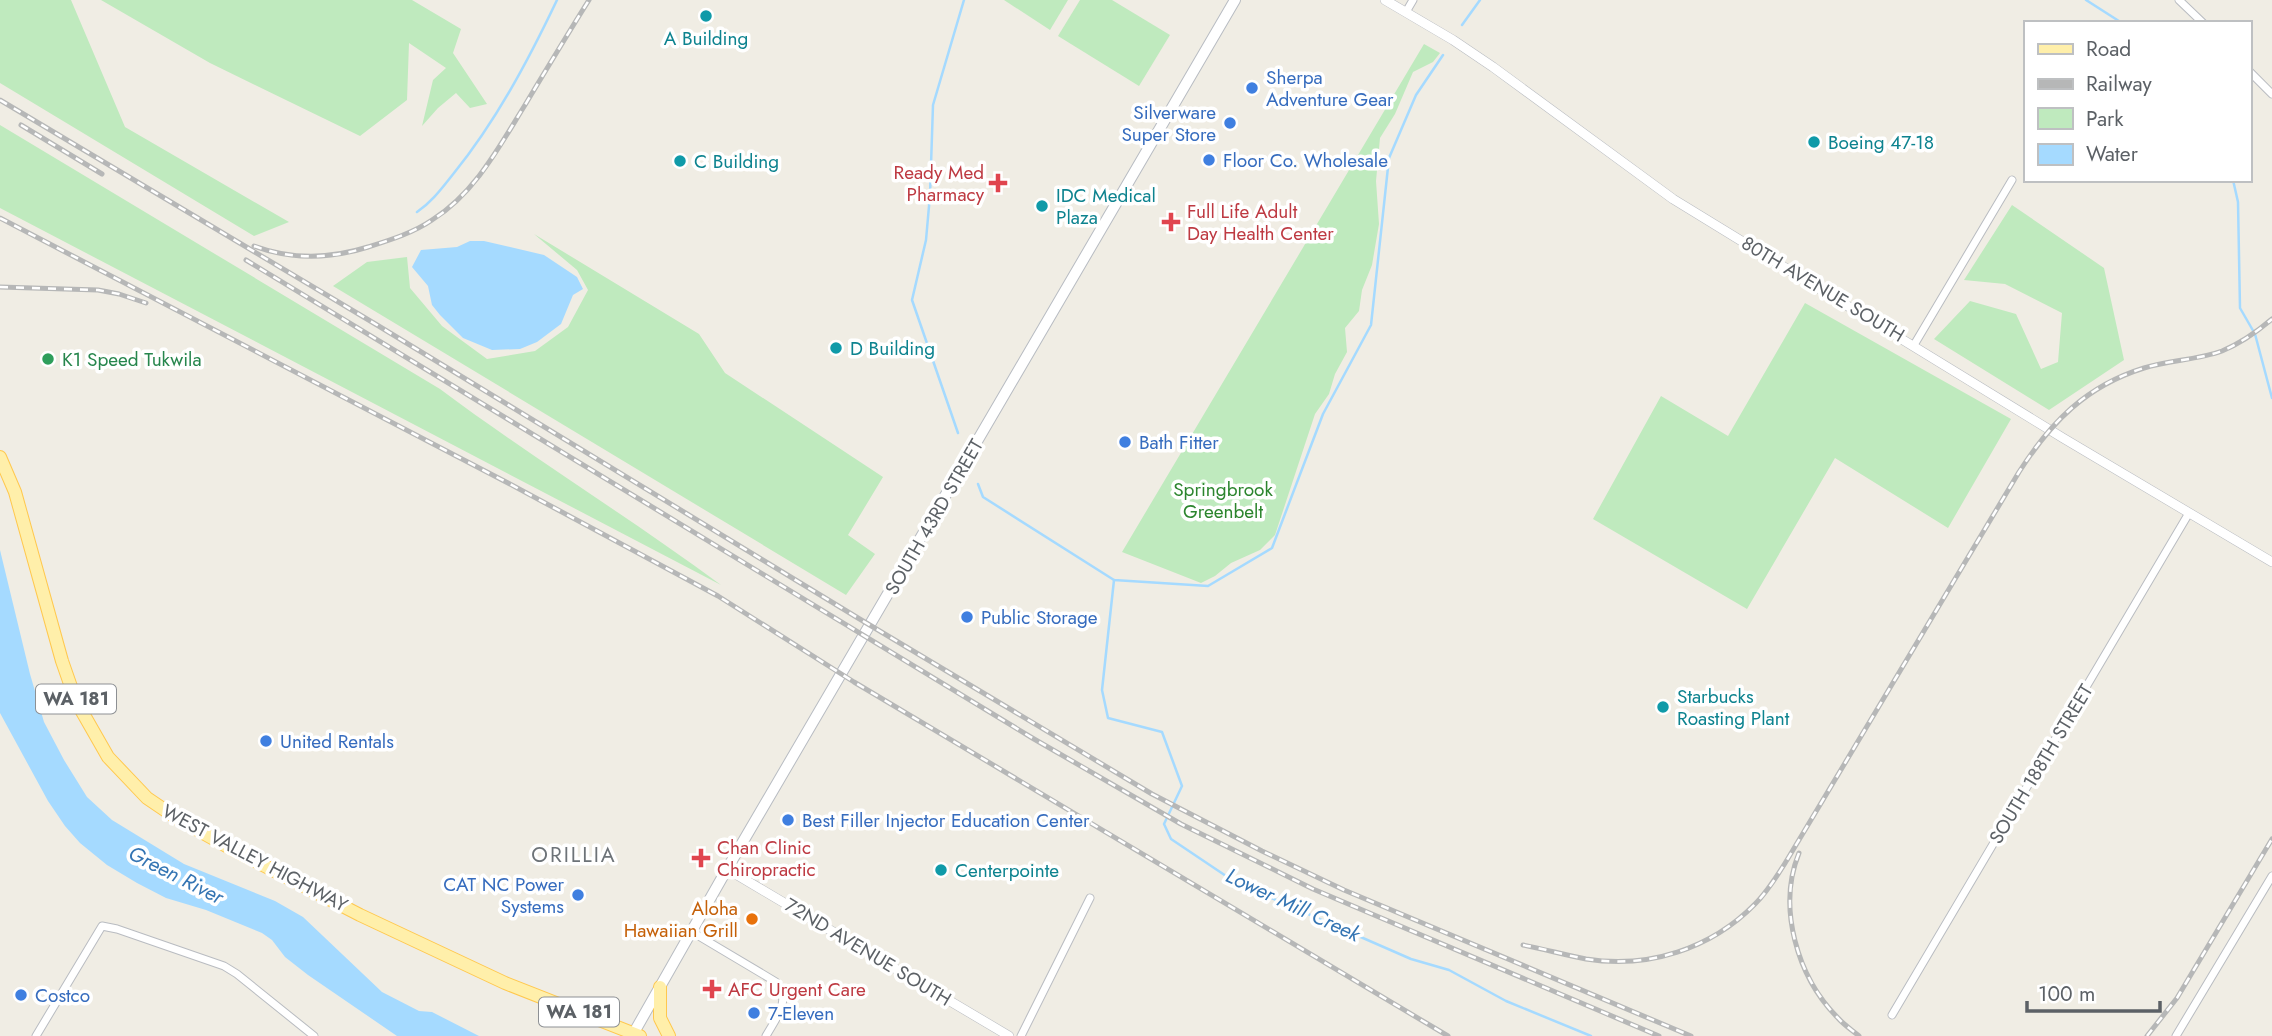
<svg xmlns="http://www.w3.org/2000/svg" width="2272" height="1036" font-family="Jost,sans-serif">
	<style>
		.green { fill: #bfeabe }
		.water { fill: #a5daff }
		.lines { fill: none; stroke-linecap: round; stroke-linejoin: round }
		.stream { stroke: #a5daff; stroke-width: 2.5 }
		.minor-casing { stroke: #b9bcc1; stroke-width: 9 }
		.tertiary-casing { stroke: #b9bcc1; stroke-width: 10 }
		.secondary-casing { stroke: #b8bcc2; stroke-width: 12 }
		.primary-casing { stroke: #ffc84e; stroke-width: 14 }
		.minor { stroke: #fff; stroke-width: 7 }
		.tertiary { stroke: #fff; stroke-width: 9 }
		.secondary { stroke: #fff; stroke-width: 10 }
		.primary { stroke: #ffefaa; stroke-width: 12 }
		.rail-casing { stroke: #b6b7b7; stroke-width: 5 }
		.rail { stroke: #fff; stroke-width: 2.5; stroke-dasharray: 8; stroke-linecap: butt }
		.culture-dot { fill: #0f9aa8; stroke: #fff; stroke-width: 2.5 }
		.shop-dot { fill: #3f7fe0; stroke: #fff; stroke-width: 2.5 }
		.health-dot { fill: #e0444e; stroke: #fff; stroke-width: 2.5 }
		.leisure-dot { fill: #2e9e5b; stroke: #fff; stroke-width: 2.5 }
		.food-dot { fill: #e8710a; stroke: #fff; stroke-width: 2.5 }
		.labels { text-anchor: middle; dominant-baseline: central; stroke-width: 7; stroke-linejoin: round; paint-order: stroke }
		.shield { fill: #fff; stroke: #8d9094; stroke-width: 2 }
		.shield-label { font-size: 18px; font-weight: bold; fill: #5c6166 }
		.culture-label { font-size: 19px; fill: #0d838f; stroke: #fff; text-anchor: start }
		.shop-label { font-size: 19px; fill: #366cbe; stroke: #fff; text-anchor: start }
		.health-label { font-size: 19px; fill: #be3a42; stroke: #fff; text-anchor: start }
		.street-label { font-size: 19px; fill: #5c6166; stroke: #fff }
		.leisure-label { font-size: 19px; fill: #27864d; stroke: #fff; text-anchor: start }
		.park-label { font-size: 19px; fill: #2c852e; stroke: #fff }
		.food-label { font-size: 19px; fill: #c56008; stroke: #fff; text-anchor: end }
		.neighbourhood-label { font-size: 21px; letter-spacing: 2px; fill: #6d7378; stroke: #fff }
		.water-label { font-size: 21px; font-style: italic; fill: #3575b3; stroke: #fff }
	</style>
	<rect width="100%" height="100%" fill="#f0ede4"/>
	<g class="green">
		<polygon points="0,0 71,0 125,127 289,222 254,236 0,83"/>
		<polygon points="101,0 412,0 461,29 453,53 487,104 470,108 456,93 438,108 422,126 433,80 446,68 409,43 407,100 360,136 210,63"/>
		<polygon points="1004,0 1068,0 1050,30"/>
		<polygon points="1080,0 1112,0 1170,35 1139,86 1058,36"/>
		<polygon points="1424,44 1440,53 1433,62 1413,72 1395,114 1380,138 1376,181 1379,224 1372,265 1362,290 1359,311 1345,328 1347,352 1335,374 1329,394 1315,414 1275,535 1260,550 1231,563 1215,576 1201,583 1122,552"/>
		<path d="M0,125L440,389C531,457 629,517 721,585L0,208Z"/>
		<polygon points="2012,205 2104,268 2124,360 2049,410 1934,339 1970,301 2016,314 2041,369 2058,362 2062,313 2005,284 1964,280"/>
		<polygon points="534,234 699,334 725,373 883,477 848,535 875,554 846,595 333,286 367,262 407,257 410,288 442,326 487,359 535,351 568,327 588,290 577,270"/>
		<polygon points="1805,303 2011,419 1948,528 1835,458 1747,609 1593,519 1661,396 1728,436"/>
	</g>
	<g class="water">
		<polygon points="470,241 484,241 544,255 577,277 583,289 573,295 561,324 537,342 520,349 492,350 463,338 440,315 432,305 428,286 412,267 421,250 457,247"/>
		<polygon points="0,550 30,674 44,722 64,760 87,797 112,820 184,864 275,901 303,917 382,992 419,1011 432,1012 479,1036 397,1036 308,975 285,957 272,940 262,933 206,910 166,898 137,883 107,865 80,843 65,826 48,801 0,713"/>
	</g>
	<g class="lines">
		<g class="stream">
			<polyline points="2086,0 2122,23"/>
			<polyline points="1462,25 1480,0"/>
			<polyline points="2233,180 2238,202 2240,308 2255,334 2272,398"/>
			<path d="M417,212C432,202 442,188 454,173C496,121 528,61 557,0"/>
			<polyline points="958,433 912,300 926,240 930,195 933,105 964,0"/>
			<polyline points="978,484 983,497 1114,580 1208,586 1272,548 1323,414 1371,325 1389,158 1416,95 1443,55"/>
			<polyline points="1114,580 1102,690 1108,718 1162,732 1182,786 1164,824 1171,839 1235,882 1411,959 1449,970 1506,1001 1591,1036"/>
		</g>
		<g class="minor-casing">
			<g id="minor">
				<polyline points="2179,0 2203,23"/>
				<polyline points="1406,12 1413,0"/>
				<polyline points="2249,71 2272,94"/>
				<polyline points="1914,345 2012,180"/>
				<path d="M692,932L776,982C792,1000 776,1018 766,1036"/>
				<polyline points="1892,1015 2189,513"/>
				<polyline points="36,1036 102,926 117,929 224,966 237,974 314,1036"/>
				<polyline points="1021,1036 1090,898"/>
				<polyline points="2176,1036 2272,876"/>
			</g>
		</g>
		<g class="tertiary-casing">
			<g id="tertiary">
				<polyline points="1385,0 1453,40 1493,67 1673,199 2063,438 2272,562"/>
				<polyline points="727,869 1009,1036"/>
			</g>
		</g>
		<g class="secondary-casing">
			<polyline id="secondary" points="632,1036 727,869 1235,0"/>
		</g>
		<g class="primary-casing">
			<g id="primary">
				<polyline points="0,457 15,492 62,661 76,701 108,757 147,798 178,819 228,847 360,915 505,983 640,1036"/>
				<polyline points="660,987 660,1018 669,1036"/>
			</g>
		</g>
		<use href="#minor" class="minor"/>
		<use href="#tertiary" class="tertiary"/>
		<use href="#secondary" class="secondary"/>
		<use href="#primary" class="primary"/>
		<g class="rail-casing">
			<g id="rail">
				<polyline points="0,100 377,325 858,618 1152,794 1262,851 1344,890 1691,1036"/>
				<polyline points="21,125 102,174"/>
				<polyline points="0,218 508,483 718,596 854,682 1448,1036"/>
				<path d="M254,246C292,260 330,259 368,247C390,240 413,233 432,220C475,193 499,147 525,105C546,70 567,35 589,0"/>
				<polyline points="246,260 1034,739 1181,824 1313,889 1659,1036"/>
				<polyline points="0,287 98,290 119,294 146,303"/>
				<path d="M1799,853C1777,907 1797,977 1838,1018C1844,1025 1852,1030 1859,1036"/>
				<path d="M1523,945C1544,949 1565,955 1586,959C1648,969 1711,949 1755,904C1768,891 1777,876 1787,860L2019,472C2051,422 2086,386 2144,368C2169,360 2198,360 2222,351C2239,344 2258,331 2272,319"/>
				<polyline points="2147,1036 2177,998 2272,839"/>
			</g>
		</g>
		<use href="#rail" class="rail"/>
	</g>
	<g class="culture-dot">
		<circle cx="706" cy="16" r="7"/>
		<circle cx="1814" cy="142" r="7"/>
		<circle cx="680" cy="161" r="7"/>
		<circle cx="1042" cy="206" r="7"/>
		<circle cx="836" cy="348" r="7"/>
		<circle cx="1663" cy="707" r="7"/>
		<circle cx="941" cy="870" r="7"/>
	</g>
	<g class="shop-dot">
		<circle cx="1252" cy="88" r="7"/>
		<circle cx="1230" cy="123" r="7"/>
		<circle cx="1209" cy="160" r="7"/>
		<circle cx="1125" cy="442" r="7"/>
		<circle cx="967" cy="617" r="7"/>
		<circle cx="266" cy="741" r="7"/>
		<circle cx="788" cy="820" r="7"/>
		<circle cx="578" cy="895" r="7"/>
		<circle cx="21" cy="995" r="7"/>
		<circle cx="754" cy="1013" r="7"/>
	</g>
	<g class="health-dot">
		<path d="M994.5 172.5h7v7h7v7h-7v7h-7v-7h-7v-7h7z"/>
		<path d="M1167.5 211.5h7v7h7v7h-7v7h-7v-7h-7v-7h7z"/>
		<path d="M697.5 847.5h7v7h7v7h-7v7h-7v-7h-7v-7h7z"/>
		<path d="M708.5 978.5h7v7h7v7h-7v7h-7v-7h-7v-7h7z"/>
	</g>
	<circle class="leisure-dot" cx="48" cy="359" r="7"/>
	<circle class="food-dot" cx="752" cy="919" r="7"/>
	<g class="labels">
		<g class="shield">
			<rect x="36" y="684.5" width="80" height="29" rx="5"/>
			<rect x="539" y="997.5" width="80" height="29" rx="5"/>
		</g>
		<g class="shield-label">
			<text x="76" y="699">WA 181</text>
			<text x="579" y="1012">WA 181</text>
		</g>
		<g class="culture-label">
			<text x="706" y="38" text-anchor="middle">A Building</text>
			<text x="1828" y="142">Boeing 47-18</text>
			<text x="694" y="161">C Building</text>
			<text x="1056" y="195">IDC Medical<tspan x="1056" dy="22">Plaza</tspan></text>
			<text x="850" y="348">D Building</text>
			<text x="1677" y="696">Starbucks<tspan x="1677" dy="22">Roasting Plant</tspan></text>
			<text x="955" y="870">Centerpointe</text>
		</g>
		<g class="shop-label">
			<text x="1266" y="77">Sherpa<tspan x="1266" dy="22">Adventure Gear</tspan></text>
			<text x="1216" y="112" text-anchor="end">Silverware<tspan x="1216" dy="22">Super Store</tspan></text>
			<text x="1223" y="160">Floor Co. Wholesale</text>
			<text x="1139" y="442">Bath Fitter</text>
			<text x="981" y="617">Public Storage</text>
			<text x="280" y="741">United Rentals</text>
			<text x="802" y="820">Best Filler Injector Education Center</text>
			<text x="564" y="884" text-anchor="end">CAT NC Power<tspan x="564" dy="22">Systems</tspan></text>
			<text x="35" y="995">Costco</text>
			<text x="768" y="1013">7-Eleven</text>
		</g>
		<g class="health-label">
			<text x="984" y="172" text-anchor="end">Ready Med<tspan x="984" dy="22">Pharmacy</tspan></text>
			<text x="1187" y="211">Full Life Adult<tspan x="1187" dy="22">Day Health Center</tspan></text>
			<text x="717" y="847">Chan Clinic<tspan x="717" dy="22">Chiropractic</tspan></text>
			<text x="728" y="989">AFC Urgent Care</text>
		</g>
		<g class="street-label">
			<text transform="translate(1823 289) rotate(31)">80TH AVENUE SOUTH</text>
			<text transform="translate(934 517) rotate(-60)">SOUTH 43RD STREET</text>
			<text transform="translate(2041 764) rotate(-59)">SOUTH 188TH STREET</text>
			<text transform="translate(255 858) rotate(28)">WEST VALLEY HIGHWAY</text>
			<text transform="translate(868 952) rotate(31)">72ND AVENUE SOUTH</text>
		</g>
		<g class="leisure-label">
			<text x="62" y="359">K1 Speed Tukwila</text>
		</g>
		<g class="park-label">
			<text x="1223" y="489">Springbrook<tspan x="1223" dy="22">Greenbelt</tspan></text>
		</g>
		<g class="food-label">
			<text x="738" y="908">Aloha<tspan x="738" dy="22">Hawaiian Grill</tspan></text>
		</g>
		<g class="neighbourhood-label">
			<text x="574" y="855">ORILLIA</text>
		</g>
		<g class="water-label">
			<text transform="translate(176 875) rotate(27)">Green River</text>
			<text transform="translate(1293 905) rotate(25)">Lower Mill Creek</text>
		</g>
	</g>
	<rect x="2024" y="21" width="228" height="161" fill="#ffffff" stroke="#bec0c2" stroke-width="2"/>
	<rect x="2038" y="44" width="35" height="10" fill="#ffefaa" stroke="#bec0c2" stroke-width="2"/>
	<text x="2086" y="56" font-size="21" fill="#5c6166">Road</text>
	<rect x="2038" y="79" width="35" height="10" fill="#b6b7b7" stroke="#bec0c2" stroke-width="2"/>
	<text x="2086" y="91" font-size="21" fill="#5c6166">Railway</text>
	<rect x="2038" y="108" width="35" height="21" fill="#bfeabe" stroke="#bec0c2" stroke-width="2"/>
	<text x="2086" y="126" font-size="21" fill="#5c6166">Park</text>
	<rect x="2038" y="144" width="35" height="21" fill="#a5daff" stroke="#bec0c2" stroke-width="2"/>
	<text x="2086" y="161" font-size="21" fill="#5c6166">Water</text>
	<path d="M2027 1001v10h133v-10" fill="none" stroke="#5c6166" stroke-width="3.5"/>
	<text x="2038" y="1001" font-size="21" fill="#5c6166" stroke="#ffffff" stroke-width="5" paint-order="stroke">100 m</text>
</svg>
